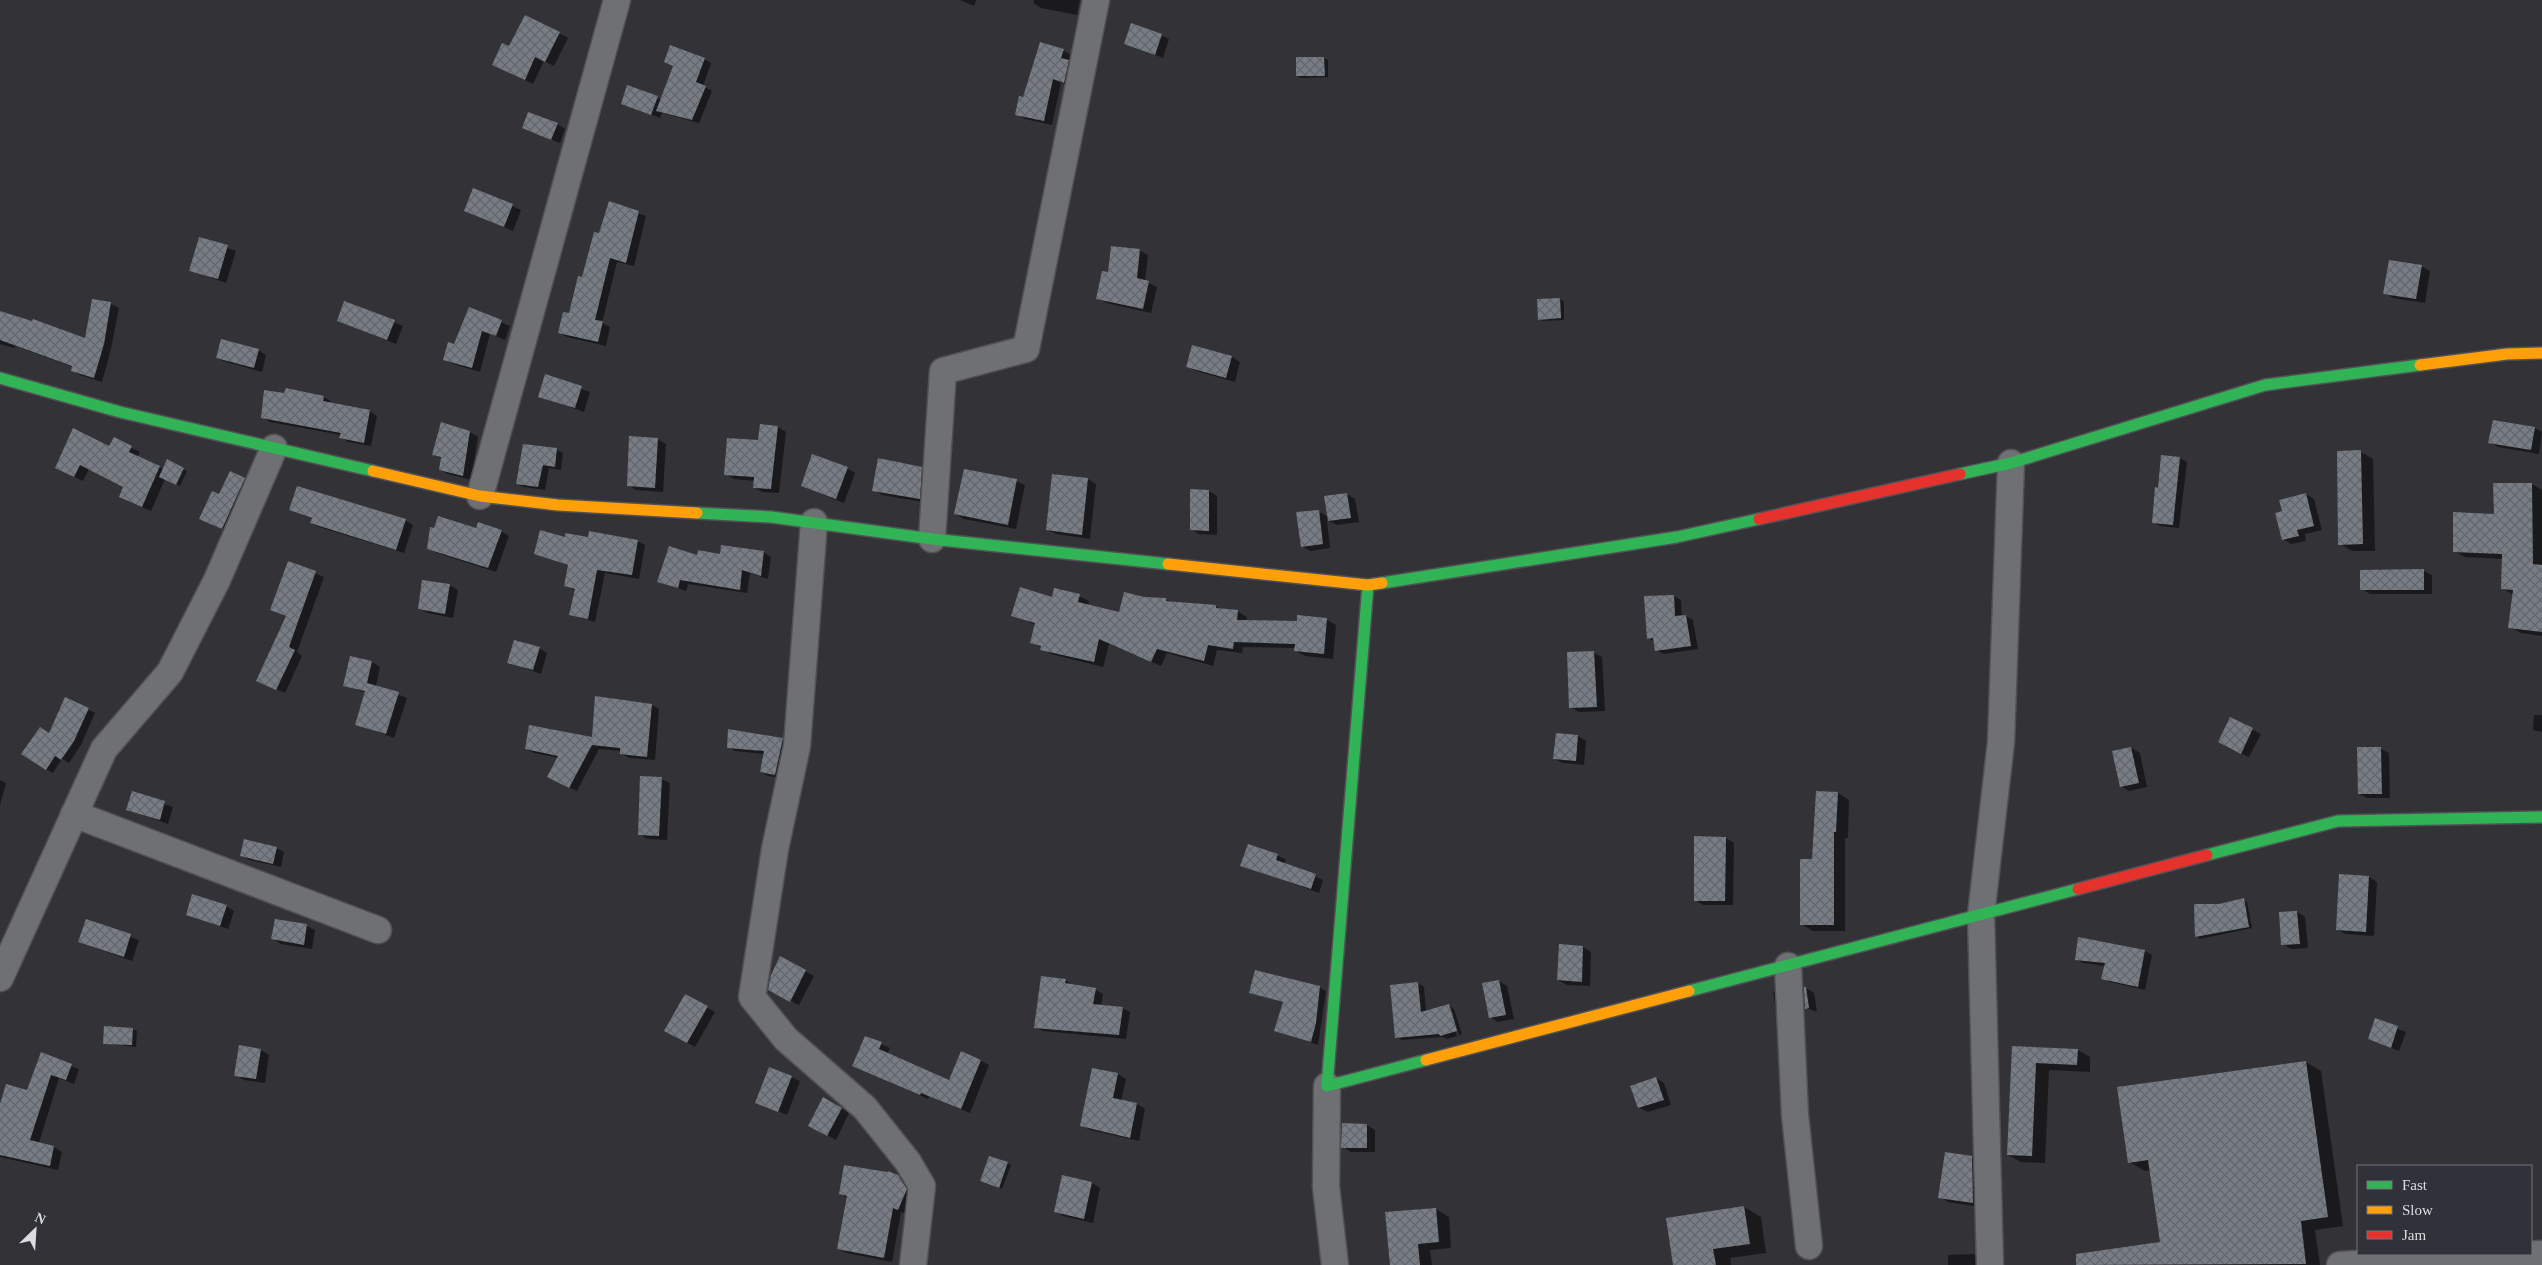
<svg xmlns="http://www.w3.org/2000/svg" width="2542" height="1265" font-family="Georgia,serif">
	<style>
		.shadow { fill: #0007 }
		.building { fill: url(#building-cross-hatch) }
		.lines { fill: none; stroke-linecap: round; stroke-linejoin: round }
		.street-casing { stroke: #515155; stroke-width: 29 }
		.fast-casing { stroke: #515155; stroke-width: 14 }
		.slow-casing { stroke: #515155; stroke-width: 14 }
		.jam-casing { stroke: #515155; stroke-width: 14 }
		.street { stroke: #6f7073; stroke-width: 26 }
		.fast { stroke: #30b455; stroke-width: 11 }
		.slow { stroke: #ff9f0a; stroke-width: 11 }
		.jam { stroke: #e5322d; stroke-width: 11 }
	</style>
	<defs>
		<pattern id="building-cross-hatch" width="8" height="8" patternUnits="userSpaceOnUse" patternTransform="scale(1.25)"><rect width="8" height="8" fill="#787d85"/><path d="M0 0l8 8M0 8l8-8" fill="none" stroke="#62656b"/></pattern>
	</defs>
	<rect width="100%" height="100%" fill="#323237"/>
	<g class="shadow">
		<polygon points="960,0 976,0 974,6"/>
		<polygon points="1034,0 1080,0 1077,15 1041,8 1033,3"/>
		<polygon points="526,16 568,38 554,66 544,61 533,84 502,69"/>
		<polygon points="1161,35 1169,39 1163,58 1126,44"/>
		<polygon points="1063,50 1071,55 1070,62 1077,66 1072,86 1061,83 1052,125 1025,119 1017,114 1024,99"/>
		<polygon points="1324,58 1328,60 1328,77 1301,78 1297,76"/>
		<polygon points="704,59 711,63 703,86 712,91 699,123 662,113 660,118 622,103 628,87 662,100"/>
		<polygon points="557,124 565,129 560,143 523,128"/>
		<polygon points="474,189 521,210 513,231 465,210"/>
		<polygon points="610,203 646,216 634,266 617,262 602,323 610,327 606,346 567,337 559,332 570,315"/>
		<polygon points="200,238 236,251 226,283 190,270"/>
		<polygon points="1139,250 1148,255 1145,281 1157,287 1151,313 1106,303 1098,298 1109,274"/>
		<polygon points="2421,266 2430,271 2425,303 2393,298 2385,293"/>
		<polygon points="1560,299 1564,302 1564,320 1543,321 1539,319"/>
		<polygon points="93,301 111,304 119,308 111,349 102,382 80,375 72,370 73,367 15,346 14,348 0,344 0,313 86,339"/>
		<polygon points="345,303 403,326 396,344 338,321"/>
		<polygon points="469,309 510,326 505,340 490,334 480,372 453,364 444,359 455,346"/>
		<polygon points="1193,346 1232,357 1240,362 1235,382 1196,371 1187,366"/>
		<polygon points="258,350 266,355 262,372 226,362 217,358"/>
		<polygon points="546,376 590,392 584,412 540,396"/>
		<polygon points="324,397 331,401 331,403 370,411 377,416 371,446 348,442 341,437 341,435 270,422 262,417"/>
		<polygon points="778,427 786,432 779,493 763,492 754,488 755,481 734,479 726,474"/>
		<polygon points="2535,428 2542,432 2539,454 2498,447 2490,442"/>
		<polygon points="470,432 478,437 471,480 448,474 440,470 442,459 433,454"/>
		<polygon points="114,439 140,452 137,457 164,469 167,461 187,471 180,486 165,479 151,511 128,501 124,487 89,469 83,481 64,472 110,447"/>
		<polygon points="657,439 666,444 663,492 636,490 628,485"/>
		<polygon points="557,450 563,453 561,470 549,468 545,490 524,487 517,484"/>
		<polygon points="2361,452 2373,459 2375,551 2352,551 2340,544"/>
		<polygon points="2162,456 2180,458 2187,462 2179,528 2160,526 2153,522 2160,489"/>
		<polygon points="847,468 855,473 844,503 802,486"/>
		<polygon points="921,468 930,473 928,503 882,495 874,490"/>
		<polygon points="244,479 252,484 231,533 201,519 220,496"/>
		<polygon points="1088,479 1096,484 1090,539 1056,534 1048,530"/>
		<polygon points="1016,481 1025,485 1016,529 964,519 956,514"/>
		<polygon points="2532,484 2542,490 2542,636 2521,633 2510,627 2514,595 2503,589 2503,559 2465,557 2454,551"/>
		<polygon points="1191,491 1209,491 1217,496 1217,535 1199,534 1191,529"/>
		<polygon points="1347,494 1355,499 1359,522 1337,525 1327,520 1330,548 1310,551 1302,546 1318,511 1328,517"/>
		<polygon points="2306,494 2314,499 2322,530 2305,534 2306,541 2291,544 2283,539 2283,512"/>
		<polygon points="290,510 405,520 413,525 404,553 319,527 311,523 312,519"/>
		<polygon points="477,529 501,531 509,536 496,572 437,553 428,548"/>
		<polygon points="566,538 637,541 645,545 639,579 605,573 595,622 570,614 576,591 565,586 569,566 535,553"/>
		<polygon points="763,552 771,557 768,579 750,573 747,593 688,584 686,591 659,581 698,557"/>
		<polygon points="288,563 324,577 297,652 302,656 285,693 266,685 287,617 271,609"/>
		<polygon points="2424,571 2432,575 2432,594 2370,594 2362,589"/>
		<polygon points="449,585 458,590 453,618 428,613 419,609"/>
		<polygon points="1079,596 1089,601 1088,606 1120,614 1144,598 1215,606 1222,610 1237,611 1247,617 1246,621 1298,622 1327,620 1336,625 1333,659 1305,656 1296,651 1296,648 1243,647 1242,653 1217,650 1213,666 1167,653 1161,666 1109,644 1103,667 1051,654 1032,642 1036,625 1013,615 1053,598"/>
		<polygon points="1674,596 1681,600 1682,617 1686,616 1693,620 1698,649 1664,654 1656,650 1655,642 1648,638"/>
		<polygon points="539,648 547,653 541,674 508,662"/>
		<polygon points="1594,653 1602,657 1605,711 1579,712 1571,707"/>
		<polygon points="372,662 380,667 376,686 407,698 394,738 356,724 366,693 345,685"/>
		<polygon points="652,705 659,709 655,760 629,758 621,753 621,751 599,749 577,791 556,781 559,758 534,753 526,749 593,739"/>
		<polygon points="88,709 95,713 81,745 69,763 62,759 53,773 46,769 50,734"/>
		<polygon points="2534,715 2542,715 2542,732 2533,730"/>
		<polygon points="2231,718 2261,734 2249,757 2227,747"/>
		<polygon points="1578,736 1586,741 1584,765 1563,763 1554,759"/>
		<polygon points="782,739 789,743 782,778 768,776 761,772 765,754 735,751 728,747"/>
		<polygon points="2131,748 2140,753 2147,787 2129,791 2121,786"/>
		<polygon points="2359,749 2381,749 2389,753 2390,798 2367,798 2359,794"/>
		<polygon points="661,779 670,783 667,840 647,839 639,834"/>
		<polygon points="0,780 6,783 0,805"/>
		<polygon points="1817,792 1838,793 1849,800 1848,838 1845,838 1845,931 1813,931 1801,924 1814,861"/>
		<polygon points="132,793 173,807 168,824 127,809"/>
		<polygon points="1726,838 1734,843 1733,905 1703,905 1695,900"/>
		<polygon points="276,848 284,852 281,867 249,860 241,855"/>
		<polygon points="1277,855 1286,860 1284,864 1323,880 1319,893 1242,865"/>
		<polygon points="2369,877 2377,882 2374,936 2345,934 2337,929"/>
		<polygon points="2243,900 2247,902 2252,928 2200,939 2196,936 2219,905"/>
		<polygon points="226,906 234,911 228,929 187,914"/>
		<polygon points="2297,912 2305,917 2308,948 2291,949 2283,944"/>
		<polygon points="86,921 139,940 132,961 79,942"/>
		<polygon points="306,926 315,930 312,949 281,944 273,939"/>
		<polygon points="1560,946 1583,947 1591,952 1590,986 1567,985 1558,980"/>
		<polygon points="2145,951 2152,955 2145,990 2110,982 2103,978 2106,966 2083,963 2076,959"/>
		<polygon points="805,971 814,976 799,1005 778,995"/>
		<polygon points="1066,980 1073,986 1096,990 1103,994 1101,1006 1122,1008 1130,1012 1126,1039 1043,1031 1036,1027"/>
		<polygon points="1499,981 1507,986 1514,1019 1498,1022 1490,1017"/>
		<polygon points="1418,983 1424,987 1426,1012 1448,1005 1454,1009 1462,1034 1459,1035 1451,1008 1449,1008 1457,1036 1447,1039 1443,1037 1402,1040 1396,1037"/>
		<polygon points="1319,987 1326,991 1318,1045 1276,1030 1284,1003 1251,992"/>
		<polygon points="1806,988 1814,993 1817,1012 1806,1008"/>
		<polygon points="1773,992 1782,997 1783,1015 1776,1011"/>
		<polygon points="685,995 715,1012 695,1047 666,1030"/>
		<polygon points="2376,1020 2406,1032 2399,1051 2369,1039"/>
		<polygon points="133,1029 137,1031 136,1047 104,1043"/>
		<polygon points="881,1044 890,1048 887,1054 950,1081 981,1061 989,1065 970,1113 929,1096 928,1099 854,1066"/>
		<polygon points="240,1046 261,1050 269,1055 265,1083 244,1080 236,1075"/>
		<polygon points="2013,1047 2078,1050 2090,1057 2090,1072 2049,1070 2045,1163 2021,1162 2008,1155"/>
		<polygon points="41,1054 79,1069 74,1084 59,1078 39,1143 54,1147 62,1152 58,1170 0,1157 0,1108 27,1092"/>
		<polygon points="2306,1062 2321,1071 2343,1226 2315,1230 2320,1265 2098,1265 2096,1253 2162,1243 2151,1170 2145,1171 2129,1162"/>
		<polygon points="1093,1069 1118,1074 1126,1079 1121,1101 1137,1104 1145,1109 1139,1141 1090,1130 1081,1125"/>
		<polygon points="791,1077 800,1081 787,1115 764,1105"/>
		<polygon points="1656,1078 1664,1083 1671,1105 1648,1112 1639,1108"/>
		<polygon points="824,1098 849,1113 836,1140 818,1130"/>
		<polygon points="1367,1125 1375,1130 1375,1152 1351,1152 1343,1147"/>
		<polygon points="1972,1158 1980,1162 1980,1207 1948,1202 1940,1197"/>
		<polygon points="1007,1163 1011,1165 1002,1189 985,1183"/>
		<polygon points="898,1176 907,1182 914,1197 907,1214 901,1212 892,1262 847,1253 839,1249 848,1198 840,1194"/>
		<polygon points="1063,1176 1092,1183 1100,1188 1093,1223 1063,1216 1055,1211"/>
		<polygon points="1744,1207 1761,1217 1766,1253 1730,1258 1731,1265 1674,1265"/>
		<polygon points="1436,1209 1449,1217 1451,1248 1430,1250 1432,1265 1391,1265"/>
		<polygon points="1974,1254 1983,1259 1983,1265 1948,1265 1948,1255"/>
	</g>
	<g class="building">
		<polygon points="525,15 560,32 545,62 535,57 525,80 492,65 502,43 509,46"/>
		<polygon points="1131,23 1162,34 1155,55 1124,44"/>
		<polygon points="1040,42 1064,49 1061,58 1069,60 1064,83 1053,79 1044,121 1015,115 1019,96 1023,97"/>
		<polygon points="670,45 705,58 696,82 706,86 692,120 656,111 673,66 664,62"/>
		<polygon points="1296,57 1324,57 1325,76 1296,76"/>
		<polygon points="627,85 658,96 651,115 621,104"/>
		<polygon points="528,112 558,123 551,140 522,128"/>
		<polygon points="473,188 513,204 504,227 464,211"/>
		<polygon points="609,201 639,211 626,263 610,258 595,320 603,321 598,342 558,333 563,312 569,313 578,276 582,277 594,232 599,233"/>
		<polygon points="199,237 228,245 218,279 189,271"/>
		<polygon points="1111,246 1140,249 1137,278 1149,281 1143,309 1096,299 1102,271 1108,272"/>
		<polygon points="2389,260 2422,265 2416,299 2383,294"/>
		<polygon points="1560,298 1561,318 1538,320 1537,299"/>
		<polygon points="92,299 111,302 104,344 94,378 71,371 72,366 0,340 0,311 32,321 33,319 85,338"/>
		<polygon points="344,301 395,320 387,340 337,321"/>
		<polygon points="469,307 502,320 496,336 482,331 472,368 443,360 448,342 454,344"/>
		<polygon points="221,339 259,349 254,368 216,358"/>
		<polygon points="1192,345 1232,356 1226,378 1186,367"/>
		<polygon points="545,374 582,386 575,408 538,397"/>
		<polygon points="286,388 324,396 323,401 370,410 364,443 339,438 341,433 261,418 264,390 284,393"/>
		<polygon points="2493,420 2535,427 2531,450 2488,443"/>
		<polygon points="441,422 470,431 463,476 439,470 441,457 432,455"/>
		<polygon points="760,424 778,426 771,489 753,488 754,477 724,475 727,438 758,440"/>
		<polygon points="73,428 109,446 114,437 132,446 129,452 160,466 142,507 119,497 123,487 80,465 74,477 55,468"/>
		<polygon points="629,436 658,438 655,488 627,486"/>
		<polygon points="523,444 557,448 555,467 543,465 538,487 516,484"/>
		<polygon points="2361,450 2363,544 2338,545 2337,451"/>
		<polygon points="812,454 848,467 836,499 801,486"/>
		<polygon points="2161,455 2180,457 2173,525 2152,523 2155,487 2158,488"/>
		<polygon points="878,458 922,467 920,499 872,491"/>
		<polygon points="167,459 184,468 176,485 159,477"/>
		<polygon points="964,469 1017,479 1008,525 954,514"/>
		<polygon points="230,471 245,478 222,529 199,519 212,491 219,494"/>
		<polygon points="1052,474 1088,478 1082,535 1046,530"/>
		<polygon points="2493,483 2532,483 2533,564 2542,565 2542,632 2508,628 2513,590 2501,589 2502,554 2453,552 2453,512 2494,514"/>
		<polygon points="297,486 406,519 396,550 310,523 312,518 289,510"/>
		<polygon points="1190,489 1209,490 1209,531 1190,530"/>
		<polygon points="1347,493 1351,518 1328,521 1324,496"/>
		<polygon points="2306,493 2314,526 2297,530 2299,536 2282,540 2275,513 2282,511 2279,500"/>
		<polygon points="1319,510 1323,544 1301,547 1296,512"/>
		<polygon points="438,516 476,528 478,522 502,530 488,568 427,549 430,527 434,528"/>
		<polygon points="540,530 565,537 565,533 588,537 589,531 638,540 632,575 597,570 588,619 569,615 575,589 564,586 568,565 534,554"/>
		<polygon points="721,545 764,551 761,576 742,570 740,590 680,580 678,588 657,582 669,546 697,555 698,550 720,554"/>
		<polygon points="288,561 316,571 289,647 295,650 276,690 256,681 286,616 270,610"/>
		<polygon points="2424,569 2424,590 2360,590 2360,570"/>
		<polygon points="422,580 450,584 445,614 418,609"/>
		<polygon points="1020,587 1052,597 1054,588 1080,594 1078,602 1119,612 1124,592 1144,597 1166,598 1166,601 1216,605 1216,608 1238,610 1237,620 1297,621 1297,615 1327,618 1324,654 1294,651 1295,644 1234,642 1233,649 1208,645 1204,661 1157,649 1151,662 1099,639 1094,662 1040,650 1041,646 1030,643 1035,623 1011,616"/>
		<polygon points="1674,595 1675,616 1686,615 1691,646 1655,651 1653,638 1647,639 1644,596"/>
		<polygon points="514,640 540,647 533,670 507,663"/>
		<polygon points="1594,651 1597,707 1569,708 1567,652"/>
		<polygon points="350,656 372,661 367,683 399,692 386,734 355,725 365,691 343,686"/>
		<polygon points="595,696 652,704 647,757 620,754 620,748 592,745 569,788 547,777 558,756 525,749 529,725 592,737"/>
		<polygon points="65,697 89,708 74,741 61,760 55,756 46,770 21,754 40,727 49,733"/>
		<polygon points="2230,717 2253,728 2241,754 2218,742"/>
		<polygon points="728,729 783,738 775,775 760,772 764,751 727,748"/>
		<polygon points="1556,733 1578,735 1576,761 1553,759"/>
		<polygon points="2131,747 2139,783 2120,787 2112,751"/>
		<polygon points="2357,747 2381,747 2382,794 2358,794"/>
		<polygon points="640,776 662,777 659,836 638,835"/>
		<polygon points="132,791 165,801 160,820 126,810"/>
		<polygon points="1816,791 1838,792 1836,832 1834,832 1834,925 1800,925 1800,859 1812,859"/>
		<polygon points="1694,836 1726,837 1725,901 1694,901"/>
		<polygon points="244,839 277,847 273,864 240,856"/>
		<polygon points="1248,844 1278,854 1276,860 1316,874 1311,889 1240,866"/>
		<polygon points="2339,874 2369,876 2366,932 2336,930"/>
		<polygon points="192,894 227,905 220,926 186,915"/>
		<polygon points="2244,898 2249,927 2195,937 2194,904 2219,904"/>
		<polygon points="2297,911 2300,944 2281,945 2279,912"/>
		<polygon points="86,919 131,934 124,957 78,942"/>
		<polygon points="275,919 307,924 304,945 271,939"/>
		<polygon points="2078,937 2145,950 2138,987 2101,979 2105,963 2075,960"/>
		<polygon points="1559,944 1583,946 1582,982 1557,980"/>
		<polygon points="780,956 806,970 790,1002 768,990 771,975"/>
		<polygon points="1255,970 1320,986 1316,1023 1311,1042 1274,1031 1283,1002 1249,993"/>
		<polygon points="1041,976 1066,979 1065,983 1096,988 1093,1004 1123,1007 1119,1035 1034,1028"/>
		<polygon points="1499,980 1506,1015 1489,1018 1482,983"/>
		<polygon points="1418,982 1421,1012 1449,1004 1457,1031 1440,1036 1439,1034 1395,1038 1390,985"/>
		<polygon points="1804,987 1806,987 1809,1008 1805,1009"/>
		<polygon points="685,994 708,1006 687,1043 664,1031"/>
		<polygon points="2375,1018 2398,1026 2391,1048 2368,1039"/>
		<polygon points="104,1026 133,1028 132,1045 103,1044"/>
		<polygon points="865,1036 882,1042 879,1049 949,1080 961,1051 981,1060 961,1109 921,1093 920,1095 852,1066"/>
		<polygon points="239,1045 261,1049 256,1079 234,1076"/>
		<polygon points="2012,1046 2078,1049 2077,1065 2036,1063 2032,1156 2007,1155"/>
		<polygon points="41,1052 72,1064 66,1080 51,1075 30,1140 54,1146 50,1166 0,1155 0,1104 6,1084 27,1090"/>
		<polygon points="2306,1061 2328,1217 2301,1221 2306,1264 2076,1265 2076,1254 2160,1242 2148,1160 2128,1163 2117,1087"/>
		<polygon points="769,1067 792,1076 778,1112 755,1103"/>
		<polygon points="1092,1068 1118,1073 1113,1098 1137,1103 1130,1138 1080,1126"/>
		<polygon points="1656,1077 1664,1100 1638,1108 1630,1086"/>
		<polygon points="823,1097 842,1108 827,1136 808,1126"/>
		<polygon points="1342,1123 1367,1124 1367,1148 1341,1148"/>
		<polygon points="1945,1152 1972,1156 1973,1203 1938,1198"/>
		<polygon points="989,1156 1008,1162 999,1188 980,1181"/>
		<polygon points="844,1165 887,1172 888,1171 898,1175 907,1189 898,1210 893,1208 884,1258 837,1249 847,1196 839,1194"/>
		<polygon points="1062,1175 1092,1182 1084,1219 1054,1212"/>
		<polygon points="1744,1206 1750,1244 1713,1249 1716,1265 1673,1265 1666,1218"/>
		<polygon points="1436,1208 1439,1242 1418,1244 1420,1265 1390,1265 1385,1212"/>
	</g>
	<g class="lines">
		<g class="street-casing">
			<g id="street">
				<polyline points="480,496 617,0"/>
				<polyline points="814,522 797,746 775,849 752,997 786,1039 865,1108 908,1162 922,1186 913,1265"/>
				<polyline points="932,539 943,371 1026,349 1096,0"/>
				<polyline points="74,814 378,930"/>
				<polyline points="1788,966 1795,1115 1809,1246"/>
				<polyline points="0,978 104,749 170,672 217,580 274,448"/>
				<polyline points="1327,1086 1326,1187 1335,1265"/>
				<polyline points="1990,1265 1981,915 2001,742 2011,463"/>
				<polyline points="2340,1265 2542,1254"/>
			</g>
		</g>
		<g class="fast-casing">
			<g id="fast">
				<polyline points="0,378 120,412 373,471"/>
				<polyline points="1960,474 2011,463 2265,385 2420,365"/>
				<polyline points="697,513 771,517 932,539 1168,564"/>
				<polyline points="1382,583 1677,537 1759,519"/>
				<polyline points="1368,585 1327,1086 1426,1060"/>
				<polyline points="2207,855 2338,821 2542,817"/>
				<polyline points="1689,991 2078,889"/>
			</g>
		</g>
		<g class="slow-casing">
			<g id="slow">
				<polyline points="2420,365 2507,354 2542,353"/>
				<polyline points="373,471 480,496 558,505 697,513"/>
				<polyline points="1168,564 1368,585 1382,583"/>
				<polyline points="1426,1060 1689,991"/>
			</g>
		</g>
		<g class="jam-casing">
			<g id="jam">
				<polyline points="1759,519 1960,474"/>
				<polyline points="2078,889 2207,855"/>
			</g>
		</g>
		<use href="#street" class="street"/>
		<use href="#fast" class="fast"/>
		<use href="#slow" class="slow"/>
		<use href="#jam" class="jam"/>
	</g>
	<rect x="2357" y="1165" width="175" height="90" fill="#303139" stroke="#74757c"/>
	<rect x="2367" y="1181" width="25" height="8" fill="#30b455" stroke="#74757c"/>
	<text x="2402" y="1190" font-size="15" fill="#dbdce1">Fast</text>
	<rect x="2367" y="1206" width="25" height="8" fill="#ff9f0a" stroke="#74757c"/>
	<text x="2402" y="1215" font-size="15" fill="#dbdce1">Slow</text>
	<rect x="2367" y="1231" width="25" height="8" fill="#e5322d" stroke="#74757c"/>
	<text x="2402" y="1240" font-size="15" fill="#dbdce1">Jam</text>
	<g transform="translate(35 1230) rotate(25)" stroke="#303139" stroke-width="4" paint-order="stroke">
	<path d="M0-4L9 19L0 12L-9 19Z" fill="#dbdce1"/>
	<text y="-8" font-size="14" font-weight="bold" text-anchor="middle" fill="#dbdce1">N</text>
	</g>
</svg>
